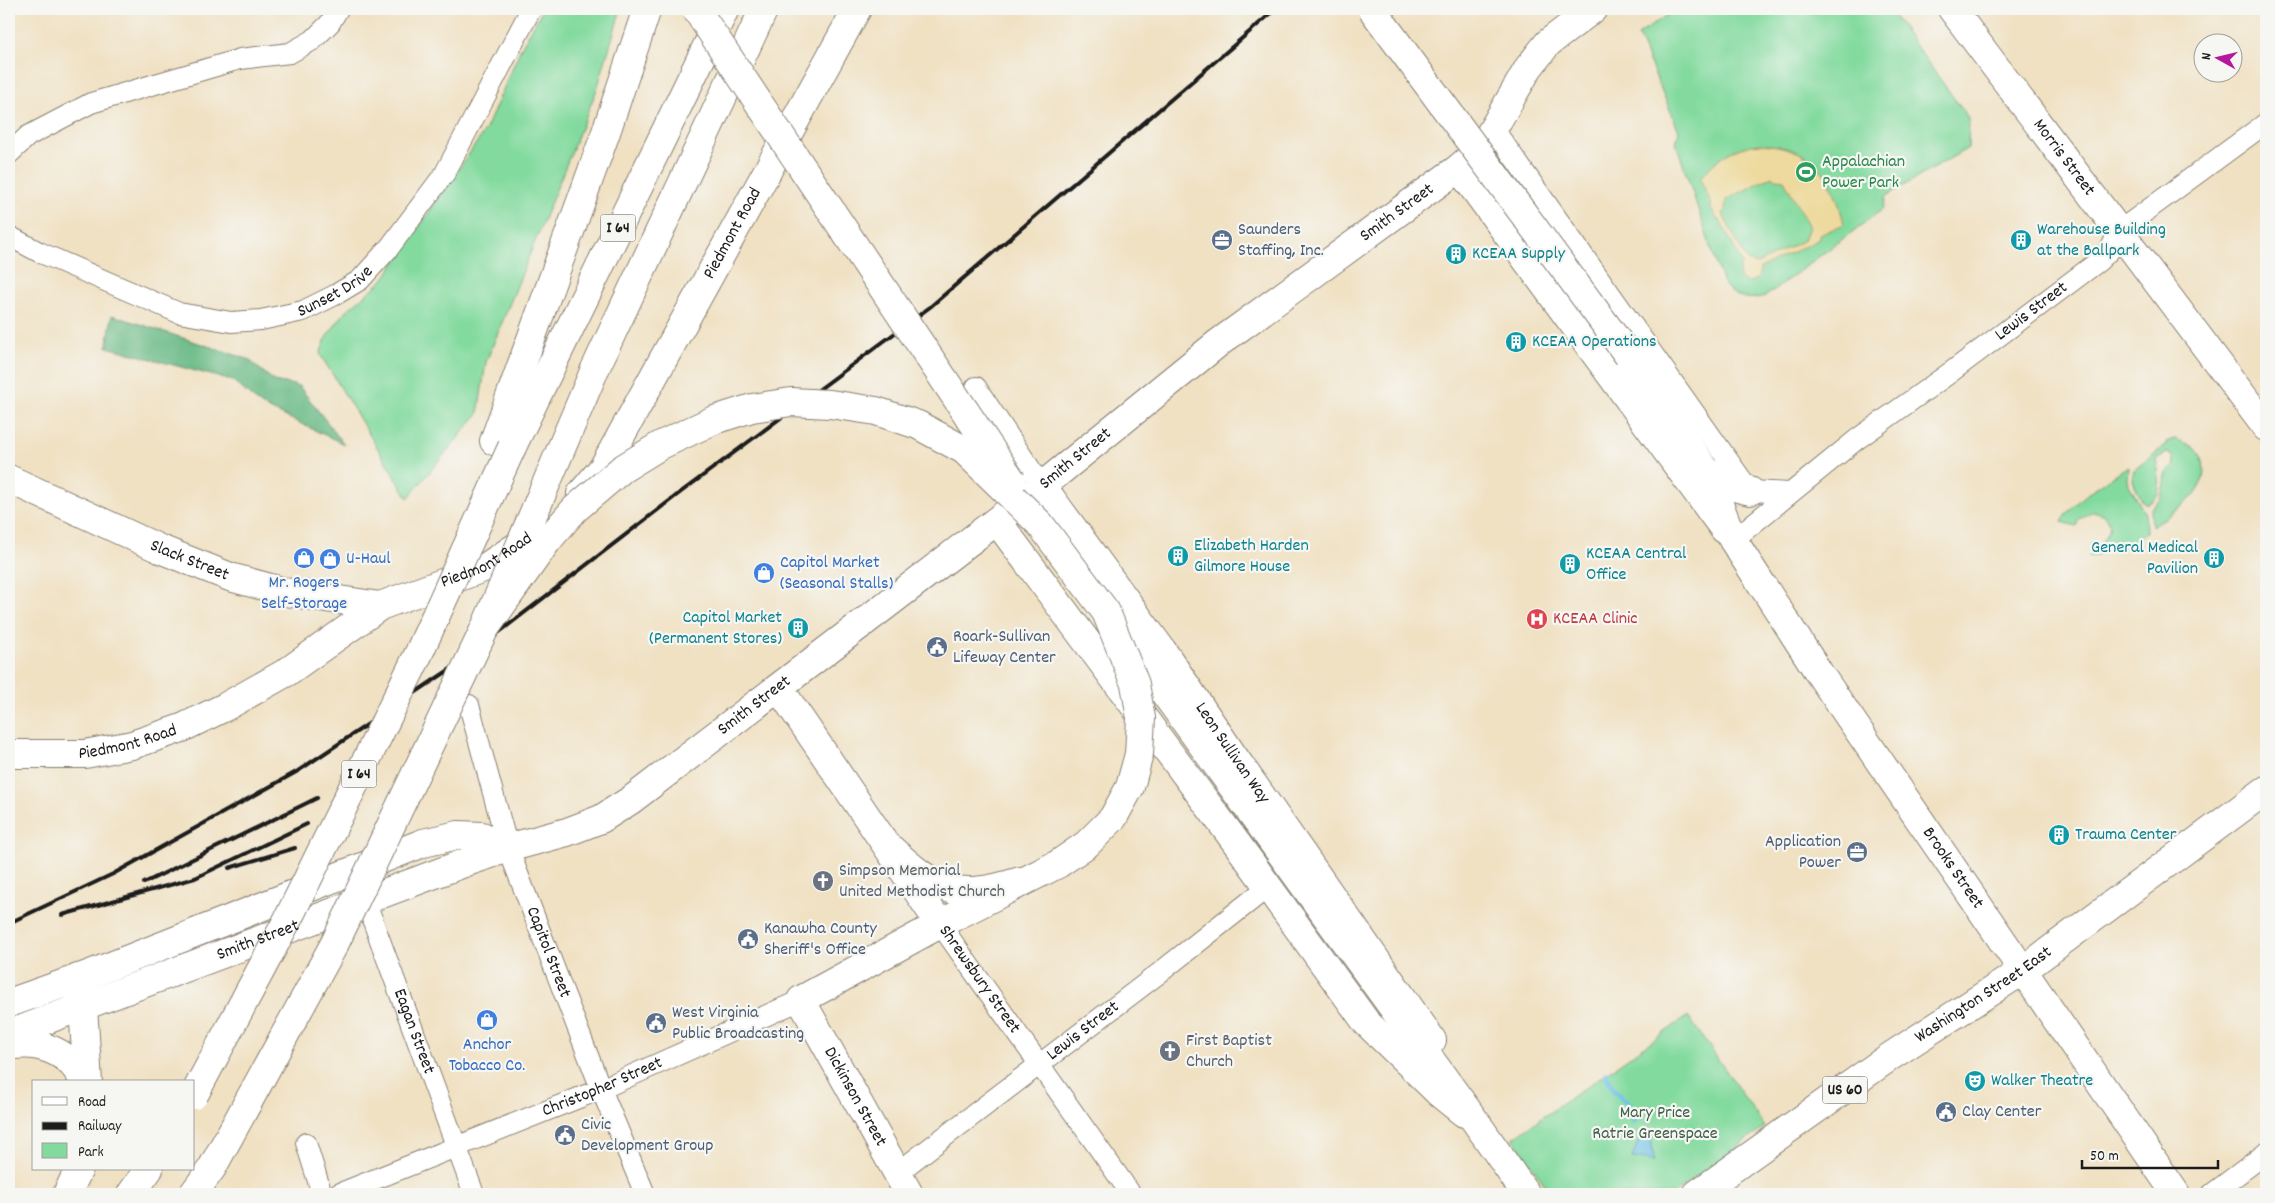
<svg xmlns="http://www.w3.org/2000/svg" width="2275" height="1203" font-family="Dekko,sans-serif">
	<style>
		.green { fill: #82da9e; stroke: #4f7b5d }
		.forest { fill: #69ba85; stroke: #426b50 }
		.sand { fill: #eeda9e; stroke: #857b5d; fill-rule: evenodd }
		.water { fill: #69bee6; stroke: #426d81 }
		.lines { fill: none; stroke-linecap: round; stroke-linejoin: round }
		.stream { stroke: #69bee6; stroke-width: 5.5 }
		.street-casing { stroke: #867e70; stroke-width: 22 }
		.secondary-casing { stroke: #867e70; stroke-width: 30 }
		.primary-casing { stroke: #867e70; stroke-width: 30 }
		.highway-casing { stroke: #867e70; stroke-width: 30 }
		.street { stroke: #fff; stroke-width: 20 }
		.secondary { stroke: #fff; stroke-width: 28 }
		.primary { stroke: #fff; stroke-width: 28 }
		.highway { stroke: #fff; stroke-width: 28 }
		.rail { stroke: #1c1c1c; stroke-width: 4 }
		.highway-bridge-casing { stroke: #867e70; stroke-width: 30; stroke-linecap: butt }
		.highway-bridge { stroke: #fff; stroke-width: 28 }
		.labels { text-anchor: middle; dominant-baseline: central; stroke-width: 4.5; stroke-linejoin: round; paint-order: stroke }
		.shield { fill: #f6f6f2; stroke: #5d5d5c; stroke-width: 1 }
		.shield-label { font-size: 16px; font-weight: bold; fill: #1c1c1c }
		.street-label { font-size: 18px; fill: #1c1c1c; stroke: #f6f6f2 }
		.leisure-label { font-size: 18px; fill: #27864d; stroke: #f6f6f2; text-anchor: start }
		.service-label { font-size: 18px; fill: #4e5e75; stroke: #f6f6f2; text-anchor: start }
		.culture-label { font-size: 18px; fill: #0d838f; stroke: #f6f6f2; text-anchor: start }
		.shop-label { font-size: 18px; fill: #366cbe; stroke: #f6f6f2; text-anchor: start }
		.health-label { font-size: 18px; fill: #be3a42; stroke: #f6f6f2; text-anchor: start }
		.worship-label { font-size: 18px; fill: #5b616d; stroke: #f6f6f2; text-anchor: start }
		.park-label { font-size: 18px; fill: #405e4a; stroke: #f6f6f2 }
	</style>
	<rect width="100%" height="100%" fill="#f6f6f2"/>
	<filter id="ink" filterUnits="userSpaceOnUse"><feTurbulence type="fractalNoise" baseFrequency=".02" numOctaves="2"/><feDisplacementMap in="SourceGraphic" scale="10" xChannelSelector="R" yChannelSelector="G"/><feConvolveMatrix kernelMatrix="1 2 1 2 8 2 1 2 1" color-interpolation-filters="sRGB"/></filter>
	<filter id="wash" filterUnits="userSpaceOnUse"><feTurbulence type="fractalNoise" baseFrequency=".0096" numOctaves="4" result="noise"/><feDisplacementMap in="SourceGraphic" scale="20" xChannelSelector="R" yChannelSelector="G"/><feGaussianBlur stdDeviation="1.12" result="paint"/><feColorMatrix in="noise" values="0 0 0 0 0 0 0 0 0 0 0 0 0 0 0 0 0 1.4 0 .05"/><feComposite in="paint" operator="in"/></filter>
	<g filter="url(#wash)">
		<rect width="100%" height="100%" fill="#f0e1c3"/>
		<g class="green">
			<polygon points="543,9 621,9 597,89 486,362 478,414 408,498 320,354 327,336 346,311 383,280 486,129 522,46"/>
			<path d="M1676,9H1889L1969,119L1968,148L1886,196L1883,209L1766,296C1745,301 1734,299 1722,281L1676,143L1679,131L1638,35Z"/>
			<path d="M2174,439C2186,443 2200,448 2203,462C2210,495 2174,511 2152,527L2151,508L2160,500L2167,473L2173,467L2174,460L2172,455L2167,453L2156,459C2158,473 2166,498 2146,504L2143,502C2138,491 2130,482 2134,470L2166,445V442Z"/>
			<path d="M2128,466L2127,481L2145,514L2146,532L2128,546L2088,557C2100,545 2127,519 2093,511L2079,519L2076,526L2062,522C2075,498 2105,482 2128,466Z"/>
			<polygon points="1688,1016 1765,1127 1674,1194 1551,1194 1513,1138"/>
		</g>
		<polygon class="forest" points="112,315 248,359 274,381 299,386 344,444 261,405 233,381 107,347"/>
		<path class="sand" d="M1760,144C1814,147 1833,174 1844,224L1820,235V239L1760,268L1759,278L1747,283L1740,278L1739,269L1742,263L1720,220L1718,221L1710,206L1712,205L1700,179C1716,158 1733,147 1760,144ZM1772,176L1775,179L1784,180L1809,227L1804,240L1757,264L1747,261L1722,213L1725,211L1726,200Z"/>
		<polygon class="water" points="1650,1129 1654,1161 1632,1158 1640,1137"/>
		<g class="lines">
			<polyline class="stream" points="1606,1074 1614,1091 1626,1101 1630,1108 1634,1121"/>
		</g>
	</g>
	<g filter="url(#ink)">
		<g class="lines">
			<g class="street-casing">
				<g id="street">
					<polyline points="1493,128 1750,491 1789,493"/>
					<polyline points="9,154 28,136 91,103 240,59 290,53 313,40 330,23 338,9"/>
					<path id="s1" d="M9,236L39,252L179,313L231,322L261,320L303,311L335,295L360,280L389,248L445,173L531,9"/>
					<polyline points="976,387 1042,486"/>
					<path id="s2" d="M1733,540L1856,440L1951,372L2099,261L2110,250L2119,231L2266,123"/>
					<path id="s3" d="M469,705L508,848L601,1089L645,1194"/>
					<path id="s4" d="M361,889L474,1194"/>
					<path id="s5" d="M940,924L1131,1194"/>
					<polyline points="306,1143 322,1194"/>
					<path id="s6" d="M897,1173L1158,974L1268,887"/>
					<path id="s7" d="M338,1194L601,1089L801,1000"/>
					<polyline points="2212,1194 2266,1153"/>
				</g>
			</g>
			<g class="secondary-casing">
				<g id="secondary">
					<path id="s8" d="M1952,9L2266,427"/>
					<polyline points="1459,168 1724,529"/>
					<path id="s9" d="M9,479L160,549L230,577L285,592L380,606"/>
					<path id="s10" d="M1042,486L1162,650L1232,754L1432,1040"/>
					<path id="s11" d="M581,494L603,468L857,9"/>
					<polyline points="997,521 1235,841 1366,1022 1439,1093 1464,1113"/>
					<path id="s12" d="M779,688L940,924L801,1000L909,1194"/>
					<path id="s13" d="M9,754H85L132,745L182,728L225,707L287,672L380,606L486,567L532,536"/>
					<polyline points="9,1003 88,975 423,843 458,835 482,836 508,848"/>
					<path id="s14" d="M9,1034L467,862L508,848L567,832L601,819L631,800L1042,486L1217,344L1459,168L1483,146L1529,67L1548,43L1593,9"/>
				</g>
			</g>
			<g class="primary-casing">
				<g id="primary">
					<path id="s15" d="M1733,540L1819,673L2176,1194"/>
					<polyline points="1478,1125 1526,1194"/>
					<path id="s16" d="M1697,1194L1888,1058L2022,971L2266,790"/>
				</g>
			</g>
			<g class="highway-casing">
				<g id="highway">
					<polyline points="1628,355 1706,471 1733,540"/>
					<polyline points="595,369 764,9"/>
					<polyline points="494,441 605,135 647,9"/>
					<polyline points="512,447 725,9"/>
					<polyline points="1706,471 1730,486 1750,491"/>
					<polyline points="1118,629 1478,1125"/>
					<path d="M890,848C938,892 956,901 1020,881"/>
					<polyline points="940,924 1058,864"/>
					<polyline points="78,978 83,1007 88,1082"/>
					<path d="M9,1046C40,1040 71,1052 84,1082"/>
					<polyline points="67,1194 79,1169"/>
					<polyline points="131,1194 149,1169"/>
				</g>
			</g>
			<use href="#street" class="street"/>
			<use href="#secondary" class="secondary"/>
			<use href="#primary" class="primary"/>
			<use href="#highway" class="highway"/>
			<g class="rail">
				<polyline points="229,868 295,848"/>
				<polyline points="144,883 317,798"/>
				<polyline points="62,915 195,878 307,824"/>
				<polyline points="9,923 113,874 298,771 458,664 681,492 930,307 1276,9"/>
			</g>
			<g class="highway-bridge-casing">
				<g id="highway-bridge">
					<polyline points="696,9 1012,481"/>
					<polyline points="1372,9 1628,355"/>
					<polyline points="484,630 548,540 575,509 622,469 661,445 714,420 752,408 791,402 830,404 876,411 918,425 964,450 1040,524 1106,612 1135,684 1141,718 1139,754 1130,787 1113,818 1087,844 1058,864"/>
					<polyline points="194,1095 288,919 418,655 512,447"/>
					<polyline points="193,1194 212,1168 335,943 484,630 595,369"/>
				</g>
			</g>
			<use href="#highway-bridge" class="highway-bridge"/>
		</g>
	</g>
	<defs>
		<g id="stadium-disc" transform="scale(1.125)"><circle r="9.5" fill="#2e9e5b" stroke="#f6f6f2"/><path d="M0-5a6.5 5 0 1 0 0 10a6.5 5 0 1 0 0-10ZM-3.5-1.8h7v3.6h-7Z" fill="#fff"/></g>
		<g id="office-disc" transform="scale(1.125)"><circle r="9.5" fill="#5c6f8a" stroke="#f6f6f2"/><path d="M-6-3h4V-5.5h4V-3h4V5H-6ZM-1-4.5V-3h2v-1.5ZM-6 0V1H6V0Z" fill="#fff"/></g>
		<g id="building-disc" transform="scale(1.125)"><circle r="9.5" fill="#0f9aa8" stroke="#f6f6f2"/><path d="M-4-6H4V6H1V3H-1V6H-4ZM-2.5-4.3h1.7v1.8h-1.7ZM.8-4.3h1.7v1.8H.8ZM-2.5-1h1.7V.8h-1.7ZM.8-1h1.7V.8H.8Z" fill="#fff"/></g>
		<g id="shop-disc" transform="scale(1.125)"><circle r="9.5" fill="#3f7fe0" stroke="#f6f6f2"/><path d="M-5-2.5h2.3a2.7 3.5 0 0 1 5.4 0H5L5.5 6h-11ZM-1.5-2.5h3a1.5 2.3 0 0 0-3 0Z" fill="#fff"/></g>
		<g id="hospital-disc" transform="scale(1.125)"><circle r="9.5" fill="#e0444e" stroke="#f6f6f2"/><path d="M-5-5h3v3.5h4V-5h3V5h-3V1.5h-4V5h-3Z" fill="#fff"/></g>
		<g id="civic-disc" transform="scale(1.125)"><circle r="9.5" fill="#5c6f8a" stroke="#f6f6f2"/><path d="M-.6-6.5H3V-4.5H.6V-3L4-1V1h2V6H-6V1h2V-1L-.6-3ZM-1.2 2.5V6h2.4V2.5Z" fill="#fff"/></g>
		<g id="church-disc" transform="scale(1.125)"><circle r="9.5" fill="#6b7280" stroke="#f6f6f2"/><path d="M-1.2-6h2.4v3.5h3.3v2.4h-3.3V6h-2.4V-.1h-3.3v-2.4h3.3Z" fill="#fff"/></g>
		<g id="theatre-disc" transform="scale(1.125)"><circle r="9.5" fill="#0f9aa8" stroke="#f6f6f2"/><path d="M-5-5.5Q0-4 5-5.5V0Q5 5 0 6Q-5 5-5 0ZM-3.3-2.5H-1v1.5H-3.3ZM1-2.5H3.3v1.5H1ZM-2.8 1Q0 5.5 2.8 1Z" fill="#fff"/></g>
	</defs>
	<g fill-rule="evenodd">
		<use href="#stadium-disc" x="1806" y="172"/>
		<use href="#office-disc" x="1222" y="240"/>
		<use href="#building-disc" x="2021" y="240"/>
		<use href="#building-disc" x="1456" y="254"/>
		<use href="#building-disc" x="1516" y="342"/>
		<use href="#building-disc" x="1178" y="556"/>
		<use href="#shop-disc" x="304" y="558"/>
		<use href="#building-disc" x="2214" y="558"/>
		<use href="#shop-disc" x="330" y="559"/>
		<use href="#building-disc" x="1570" y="564"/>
		<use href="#shop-disc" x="764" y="573"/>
		<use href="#hospital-disc" x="1537" y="619"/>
		<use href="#building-disc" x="798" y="628"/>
		<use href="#civic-disc" x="937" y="647"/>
		<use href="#building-disc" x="2059" y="835"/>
		<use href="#office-disc" x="1857" y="852"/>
		<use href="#church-disc" x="823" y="881"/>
		<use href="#civic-disc" x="748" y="939"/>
		<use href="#shop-disc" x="487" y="1020"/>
		<use href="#civic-disc" x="656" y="1023"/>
		<use href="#church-disc" x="1170" y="1051"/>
		<use href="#theatre-disc" x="1975" y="1081"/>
		<use href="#civic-disc" x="1946" y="1112"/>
		<use href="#civic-disc" x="565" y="1135"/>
	</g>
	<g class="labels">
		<g class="shield">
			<rect x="600.5" y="214.5" width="35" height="27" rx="4"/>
			<rect x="341.5" y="760.5" width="35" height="27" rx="4"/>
			<rect x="1822.5" y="1076.5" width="45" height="27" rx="4"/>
		</g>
		<g class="shield-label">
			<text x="618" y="228">I 64</text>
			<text x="359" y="774">I 64</text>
			<text x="1845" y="1090">US 60</text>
		</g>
		<g class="street-label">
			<text stroke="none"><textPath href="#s8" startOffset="186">Morris Street</textPath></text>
			<text stroke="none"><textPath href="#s14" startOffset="1631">Smith Street</textPath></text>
			<text stroke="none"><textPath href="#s11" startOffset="302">Piedmont Road</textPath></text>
			<text stroke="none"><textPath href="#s1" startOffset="350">Sunset Drive</textPath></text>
			<text stroke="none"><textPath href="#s2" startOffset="376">Lewis Street</textPath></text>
			<text stroke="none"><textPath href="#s14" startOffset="1226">Smith Street</textPath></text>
			<text stroke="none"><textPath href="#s13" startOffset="526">Piedmont Road</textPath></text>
			<text stroke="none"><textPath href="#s9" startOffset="198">Slack Street</textPath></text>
			<text stroke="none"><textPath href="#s14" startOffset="821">Smith Street</textPath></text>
			<text stroke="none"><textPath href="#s13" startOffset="120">Piedmont Road</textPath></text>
			<text stroke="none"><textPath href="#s10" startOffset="328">Leon Sullivan Way</textPath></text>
			<text stroke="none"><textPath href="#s15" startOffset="395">Brooks Street</textPath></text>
			<text stroke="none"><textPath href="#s14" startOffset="266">Smith Street</textPath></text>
			<text stroke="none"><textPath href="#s3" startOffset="260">Capitol Street</textPath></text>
			<text stroke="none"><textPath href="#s5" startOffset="68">Shrewsbury Street</textPath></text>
			<text stroke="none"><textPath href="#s16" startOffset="349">Washington Street East</textPath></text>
			<text stroke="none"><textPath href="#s6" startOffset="234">Lewis Street</textPath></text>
			<text stroke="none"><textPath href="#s4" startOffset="152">Eagan Street</textPath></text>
			<text stroke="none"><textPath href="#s7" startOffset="285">Christopher Street</textPath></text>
			<text stroke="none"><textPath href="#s12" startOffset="555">Dickinson Street</textPath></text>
		</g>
		<g class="leisure-label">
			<text x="1822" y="162">Appalachian<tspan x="1822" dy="21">Power Park</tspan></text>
		</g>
		<g class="service-label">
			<text x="1238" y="230">Saunders<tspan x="1238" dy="21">Staffing, Inc.</tspan></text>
			<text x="953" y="637">Roark-Sullivan<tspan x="953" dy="21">Lifeway Center</tspan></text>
			<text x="1841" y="842" text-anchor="end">Application<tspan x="1841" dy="21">Power</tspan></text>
			<text x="764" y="929">Kanawha County<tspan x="764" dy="21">Sheriff's Office</tspan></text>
			<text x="672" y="1013">West Virginia<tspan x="672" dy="21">Public Broadcasting</tspan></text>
			<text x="1962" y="1112">Clay Center</text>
			<text x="581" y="1125">Civic<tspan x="581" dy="21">Development Group</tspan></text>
		</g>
		<g class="culture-label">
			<text x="2037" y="230">Warehouse Building<tspan x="2037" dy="21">at the Ballpark</tspan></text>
			<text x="1472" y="254">KCEAA Supply</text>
			<text x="1532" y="342">KCEAA Operations</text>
			<text x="1194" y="546">Elizabeth Harden<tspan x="1194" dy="21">Gilmore House</tspan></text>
			<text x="2198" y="548" text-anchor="end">General Medical<tspan x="2198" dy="21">Pavilion</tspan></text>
			<text x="1586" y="554">KCEAA Central<tspan x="1586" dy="21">Office</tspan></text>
			<text x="782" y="618" text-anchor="end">Capitol Market<tspan x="782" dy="21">(Permanent Stores)</tspan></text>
			<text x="2075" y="835">Trauma Center</text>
			<text x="1991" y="1081">Walker Theatre</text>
		</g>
		<g class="shop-label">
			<text x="346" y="559">U-Haul</text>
			<text x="780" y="563">Capitol Market<tspan x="780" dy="21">(Seasonal Stalls)</tspan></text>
			<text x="304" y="583" text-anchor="middle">Mr. Rogers<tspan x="304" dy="21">Self-Storage</tspan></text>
			<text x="487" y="1045" text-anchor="middle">Anchor<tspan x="487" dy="21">Tobacco Co.</tspan></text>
		</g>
		<g class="health-label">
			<text x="1553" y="619">KCEAA Clinic</text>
		</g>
		<g class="worship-label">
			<text x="839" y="871">Simpson Memorial<tspan x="839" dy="21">United Methodist Church</tspan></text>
			<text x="1186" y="1041">First Baptist<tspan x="1186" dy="21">Church</tspan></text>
		</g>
		<g class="park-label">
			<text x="1655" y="1113">Mary Price<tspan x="1655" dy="21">Ratrie Greenspace</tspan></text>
		</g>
	</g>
	<rect width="2275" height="1203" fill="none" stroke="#f6f6f2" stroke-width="30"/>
	<rect x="32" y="1080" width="162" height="90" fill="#f6f6f2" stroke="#9f9f9c"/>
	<rect x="42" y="1097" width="25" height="8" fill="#ffffff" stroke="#9f9f9c"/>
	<text x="78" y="1106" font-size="15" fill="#1c1c1c">Road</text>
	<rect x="42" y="1122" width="25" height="8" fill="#1c1c1c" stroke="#9f9f9c"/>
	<text x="78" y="1130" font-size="15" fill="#1c1c1c">Railway</text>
	<rect x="42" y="1143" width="25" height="15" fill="#82da9e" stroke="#9f9f9c"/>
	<text x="78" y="1156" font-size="15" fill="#1c1c1c">Park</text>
	<g transform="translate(2218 58) rotate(278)"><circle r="24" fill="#f6f6f2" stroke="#9f9f9c"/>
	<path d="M0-4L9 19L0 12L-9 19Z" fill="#b5179e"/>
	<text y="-8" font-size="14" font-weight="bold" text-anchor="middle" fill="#1c1c1c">N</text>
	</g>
	<path d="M2082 1160v8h136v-8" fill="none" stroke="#1c1c1c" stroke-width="2.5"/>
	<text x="2090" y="1160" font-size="15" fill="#1c1c1c" stroke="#f6f6f2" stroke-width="4" paint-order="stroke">50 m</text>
</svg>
